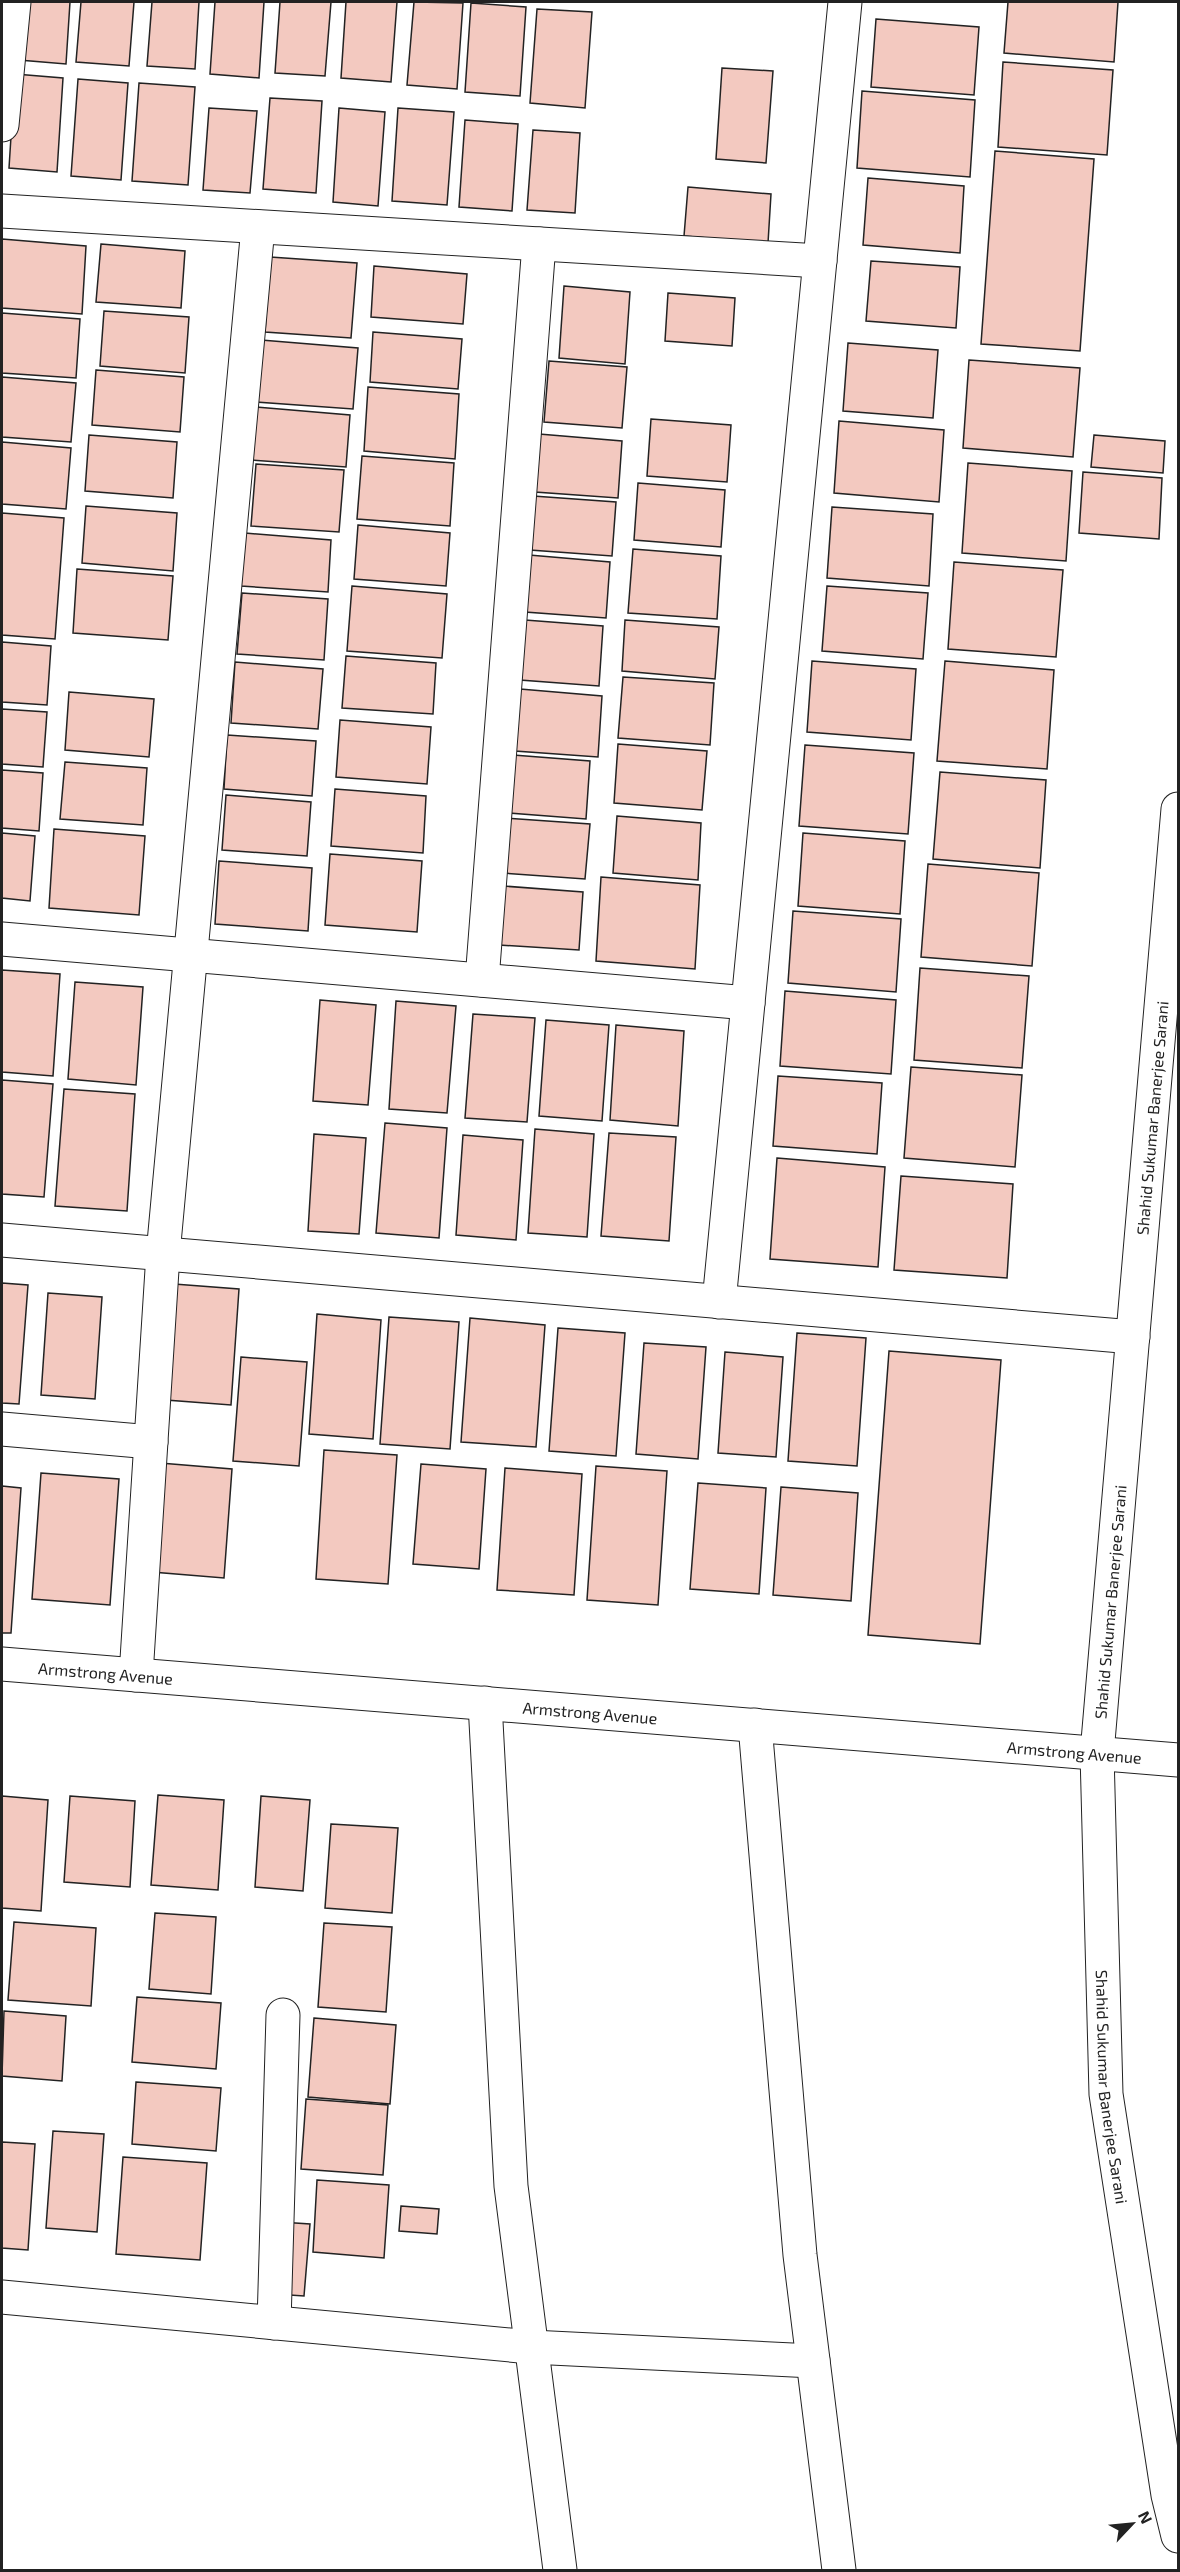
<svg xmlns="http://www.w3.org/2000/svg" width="1180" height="2572" font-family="'Exo 2',sans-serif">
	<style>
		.building { fill: #f3c9c0; stroke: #222; stroke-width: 1.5 }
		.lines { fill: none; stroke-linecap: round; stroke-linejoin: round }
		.minor-casing { stroke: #222; stroke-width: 35 }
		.minor { stroke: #fff; stroke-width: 33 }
		.labels { text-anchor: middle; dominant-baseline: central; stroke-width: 4.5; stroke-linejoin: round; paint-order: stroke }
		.street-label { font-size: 16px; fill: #222; stroke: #fff }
	</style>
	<rect width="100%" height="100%" fill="#fff"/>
	<g class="building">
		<polygon points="23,2 70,2 66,64 19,60"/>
		<polygon points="81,2 134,2 129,66 76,62"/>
		<polygon points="152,2 199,2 195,69 147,66"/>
		<polygon points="215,2 264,2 259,78 210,74"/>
		<polygon points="280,2 331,2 325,76 275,73"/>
		<polygon points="346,2 397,2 391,82 341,78"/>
		<polygon points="414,2 463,3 457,89 407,85"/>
		<polygon points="1008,2 1118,2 1114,62 1004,53"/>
		<polygon points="471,3 526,7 520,96 465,92"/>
		<polygon points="537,9 592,12 585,108 530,103"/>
		<polygon points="876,19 979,27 974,95 871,87"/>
		<polygon points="1003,62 1113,70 1107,155 998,147"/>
		<polygon points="722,68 773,71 766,163 716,159"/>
		<polygon points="15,74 63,78 57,172 9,168"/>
		<polygon points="78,79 128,83 121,180 71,176"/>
		<polygon points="139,83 195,87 188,185 132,181"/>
		<polygon points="862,91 975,100 970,177 857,168"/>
		<polygon points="270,98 322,101 316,193 263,189"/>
		<polygon points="209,108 257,111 250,193 203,190"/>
		<polygon points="339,108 385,112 378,206 333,202"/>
		<polygon points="398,108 454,112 447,205 392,201"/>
		<polygon points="465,120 518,124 512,211 459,207"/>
		<polygon points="533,130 580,133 575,213 527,210"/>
		<polygon points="995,151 1094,159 1080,351 981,344"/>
		<polygon points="868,178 964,186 960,253 863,245"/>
		<polygon points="688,187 771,194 768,243 684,236"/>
		<polygon points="2,239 86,246 82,314 2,308"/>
		<polygon points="101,244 185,251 181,308 96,302"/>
		<polygon points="270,257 357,263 351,338 265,332"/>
		<polygon points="871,261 960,267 956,328 866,321"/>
		<polygon points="374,266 467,274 463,324 371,317"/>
		<polygon points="564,286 630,292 625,364 559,358"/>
		<polygon points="668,293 735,298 732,346 665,341"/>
		<polygon points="104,311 189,317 185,373 100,366"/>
		<polygon points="2,313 80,319 76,378 2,373"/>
		<polygon points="373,332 462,339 458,389 370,382"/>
		<polygon points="261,340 358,348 353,409 256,402"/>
		<polygon points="848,343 938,350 933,418 843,411"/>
		<polygon points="969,360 1080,368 1073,457 963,448"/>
		<polygon points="549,361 627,367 622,428 544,422"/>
		<polygon points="96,370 184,377 180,432 92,425"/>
		<polygon points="2,377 76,383 71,442 2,437"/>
		<polygon points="368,387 459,394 455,459 364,451"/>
		<polygon points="256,407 350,415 346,467 252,460"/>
		<polygon points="651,419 731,425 727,482 647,476"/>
		<polygon points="839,421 944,430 939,502 834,493"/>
		<polygon points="539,434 622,441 618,498 535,492"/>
		<polygon points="89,435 177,442 173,498 85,491"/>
		<polygon points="1094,435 1165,441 1163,473 1091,467"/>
		<polygon points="2,442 71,448 66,509 2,504"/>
		<polygon points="362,456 454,463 450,526 357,519"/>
		<polygon points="968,463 1072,471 1066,561 962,553"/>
		<polygon points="256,464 344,470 339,532 251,526"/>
		<polygon points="1083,472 1162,478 1159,539 1079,533"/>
		<polygon points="638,483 725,490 721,547 634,540"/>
		<polygon points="533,496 616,502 612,556 530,550"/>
		<polygon points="86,506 177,513 173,571 82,563"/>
		<polygon points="832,507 933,514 929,586 827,578"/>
		<polygon points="2,513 64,518 55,639 2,635"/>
		<polygon points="358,525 450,533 446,586 354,579"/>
		<polygon points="245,533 331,540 328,592 241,586"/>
		<polygon points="633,549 721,556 717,619 628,613"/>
		<polygon points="529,555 610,562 606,618 525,612"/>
		<polygon points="954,562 1063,570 1056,657 948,649"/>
		<polygon points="77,569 173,576 168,640 73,633"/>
		<polygon points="352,586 447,594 442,658 347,651"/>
		<polygon points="827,586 928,593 923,659 822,651"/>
		<polygon points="242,593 328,599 324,660 237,654"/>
		<polygon points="525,620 603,626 599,686 520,680"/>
		<polygon points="625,620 719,627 715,679 622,671"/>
		<polygon points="2,642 51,646 47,705 2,702"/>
		<polygon points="346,656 436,663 433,714 342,708"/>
		<polygon points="812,661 916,669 911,740 807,732"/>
		<polygon points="945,661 1054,670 1047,769 937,761"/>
		<polygon points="235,662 323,669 318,729 231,723"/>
		<polygon points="623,677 714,683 710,745 618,738"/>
		<polygon points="520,689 602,696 598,757 515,751"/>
		<polygon points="69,692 154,699 149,757 65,750"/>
		<polygon points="2,709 47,712 43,767 2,764"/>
		<polygon points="340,720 431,727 427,784 336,777"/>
		<polygon points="227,735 316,741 312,796 224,789"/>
		<polygon points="618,744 707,751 702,810 614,803"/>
		<polygon points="805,745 914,753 908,834 799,826"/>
		<polygon points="513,755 590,761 586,819 509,813"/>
		<polygon points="65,762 147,768 143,825 60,819"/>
		<polygon points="2,770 43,773 39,831 2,828"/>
		<polygon points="940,772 1046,780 1040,868 933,859"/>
		<polygon points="335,789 426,796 423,853 331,846"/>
		<polygon points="226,795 311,802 307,856 222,850"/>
		<polygon points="617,816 701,823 698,880 613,873"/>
		<polygon points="506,818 590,824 585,879 502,873"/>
		<polygon points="54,829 145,836 139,915 49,908"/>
		<polygon points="2,833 35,836 30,901 2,898"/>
		<polygon points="803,833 905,841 900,914 798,906"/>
		<polygon points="330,854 422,861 417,932 325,925"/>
		<polygon points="219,861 312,868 308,931 215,924"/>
		<polygon points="928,864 1039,873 1032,966 921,957"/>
		<polygon points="601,877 700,885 695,969 596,961"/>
		<polygon points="503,886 583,892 579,950 499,945"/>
		<polygon points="793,911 901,919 896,992 788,983"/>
		<polygon points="920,968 1029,976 1022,1068 914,1060"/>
		<polygon points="2,970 60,974 53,1076 2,1072"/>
		<polygon points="75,982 143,987 136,1085 68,1079"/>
		<polygon points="785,991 896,1000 891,1074 780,1066"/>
		<polygon points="320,1000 376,1005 368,1105 313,1101"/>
		<polygon points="396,1001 456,1006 447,1113 389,1109"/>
		<polygon points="473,1014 535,1018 527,1122 465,1118"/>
		<polygon points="546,1020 609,1025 602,1121 539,1116"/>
		<polygon points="616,1025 684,1031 678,1126 610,1120"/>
		<polygon points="911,1067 1022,1075 1015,1167 904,1158"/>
		<polygon points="778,1076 882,1083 877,1154 773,1146"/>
		<polygon points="2,1080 53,1084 44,1197 2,1194"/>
		<polygon points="64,1089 135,1094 127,1211 55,1206"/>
		<polygon points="385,1123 447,1128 439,1238 376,1233"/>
		<polygon points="535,1129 594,1134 587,1237 528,1233"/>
		<polygon points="609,1133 676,1137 669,1241 601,1236"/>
		<polygon points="314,1134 366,1138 359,1234 308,1231"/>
		<polygon points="463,1135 523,1140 516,1240 456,1235"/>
		<polygon points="777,1158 885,1167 878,1267 770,1259"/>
		<polygon points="901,1176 1013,1184 1007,1278 894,1270"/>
		<polygon points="2,1283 28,1285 19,1404 2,1403"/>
		<polygon points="174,1284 239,1289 231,1405 166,1400"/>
		<polygon points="48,1293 102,1297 95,1399 41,1395"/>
		<polygon points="317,1314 381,1320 373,1439 309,1434"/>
		<polygon points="389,1317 459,1322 450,1449 380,1444"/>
		<polygon points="470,1318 545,1325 536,1447 461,1442"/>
		<polygon points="558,1328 625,1333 616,1456 549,1451"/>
		<polygon points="797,1333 866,1338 857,1466 788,1461"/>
		<polygon points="644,1343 706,1347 698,1459 636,1454"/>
		<polygon points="889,1351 1001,1360 980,1644 868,1635"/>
		<polygon points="725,1352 783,1357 776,1457 718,1453"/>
		<polygon points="241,1357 307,1362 299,1466 233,1461"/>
		<polygon points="324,1450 397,1455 388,1584 316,1579"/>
		<polygon points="160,1463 232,1469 224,1578 152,1572"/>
		<polygon points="421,1464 486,1469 479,1569 413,1564"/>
		<polygon points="596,1466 667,1471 658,1605 587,1600"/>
		<polygon points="505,1468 582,1474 574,1595 497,1590"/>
		<polygon points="41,1473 119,1479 110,1605 32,1599"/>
		<polygon points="698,1483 766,1488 759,1594 690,1589"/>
		<polygon points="2,1486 21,1488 11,1633 2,1633"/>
		<polygon points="781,1487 858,1493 851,1601 773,1595"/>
		<polygon points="158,1795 224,1800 218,1890 151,1885"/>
		<polygon points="2,1796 48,1800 41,1911 2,1908"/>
		<polygon points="70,1796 135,1801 130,1887 64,1882"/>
		<polygon points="261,1796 310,1800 303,1891 255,1887"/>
		<polygon points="331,1824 398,1828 392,1913 325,1908"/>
		<polygon points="155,1913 216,1917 211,1994 149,1989"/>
		<polygon points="14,1922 96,1928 91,2006 8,2000"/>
		<polygon points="324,1923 392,1927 386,2012 318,2007"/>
		<polygon points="137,1997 221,2003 216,2069 132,2062"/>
		<polygon points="4,2011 66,2016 62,2081 2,2076"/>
		<polygon points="314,2018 396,2025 390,2104 308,2097"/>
		<polygon points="136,2082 221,2088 216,2151 132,2144"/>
		<polygon points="306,2099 388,2105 383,2175 301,2169"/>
		<polygon points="53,2131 104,2134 97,2232 46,2228"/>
		<polygon points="2,2142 35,2144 28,2250 2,2248"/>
		<polygon points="123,2157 207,2163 200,2260 116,2254"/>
		<polygon points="317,2180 389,2185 384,2258 313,2252"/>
		<polygon points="401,2206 439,2209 437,2234 399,2231"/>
		<polygon points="280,2222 310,2224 304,2296 275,2294"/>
	</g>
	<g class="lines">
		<g class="minor-casing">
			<g id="minor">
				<polyline points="2,125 14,2"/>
				<polyline points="2,211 820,261"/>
				<path id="s1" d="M1178,809L1097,1753L1106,2094L1168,2495L1178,2536"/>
				<polyline points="2,939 748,1003"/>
				<polyline points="482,980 539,244"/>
				<polyline points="2,1240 1133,1337"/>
				<polyline points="719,1302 845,2"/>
				<polyline points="2,1429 151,1442"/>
				<path id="s2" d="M2,1664L1178,1760"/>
				<polyline points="136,1675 163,1254 258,227"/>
				<polyline points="485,1703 511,2186 560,2570"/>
				<polyline points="755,1725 800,2255 839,2570"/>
				<polyline points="2,2297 531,2347 813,2361"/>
				<polyline points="274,2323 283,2015"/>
			</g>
		</g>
		<use href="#minor" class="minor"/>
	</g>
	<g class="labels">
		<g class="street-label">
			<text transform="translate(1152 1118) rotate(-85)">Shahid Sukumar Banerjee Sarani</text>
			<text transform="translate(1110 1602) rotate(-85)">Shahid Sukumar Banerjee Sarani</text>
			<text stroke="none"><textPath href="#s2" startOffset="104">Armstrong Avenue</textPath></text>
			<text stroke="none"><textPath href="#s2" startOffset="590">Armstrong Avenue</textPath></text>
			<text stroke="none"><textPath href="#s2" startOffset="1076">Armstrong Avenue</textPath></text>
			<text stroke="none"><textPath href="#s1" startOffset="1282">Shahid Sukumar Banerjee Sarani</textPath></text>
		</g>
	</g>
	<rect width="1180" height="2572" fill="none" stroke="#222222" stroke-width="6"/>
	<g transform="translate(1132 2524) rotate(64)" stroke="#ffffff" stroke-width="4.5" paint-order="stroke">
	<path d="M0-4.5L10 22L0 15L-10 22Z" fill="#222222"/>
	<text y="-9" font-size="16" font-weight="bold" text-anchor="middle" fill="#222222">N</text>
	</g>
</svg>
